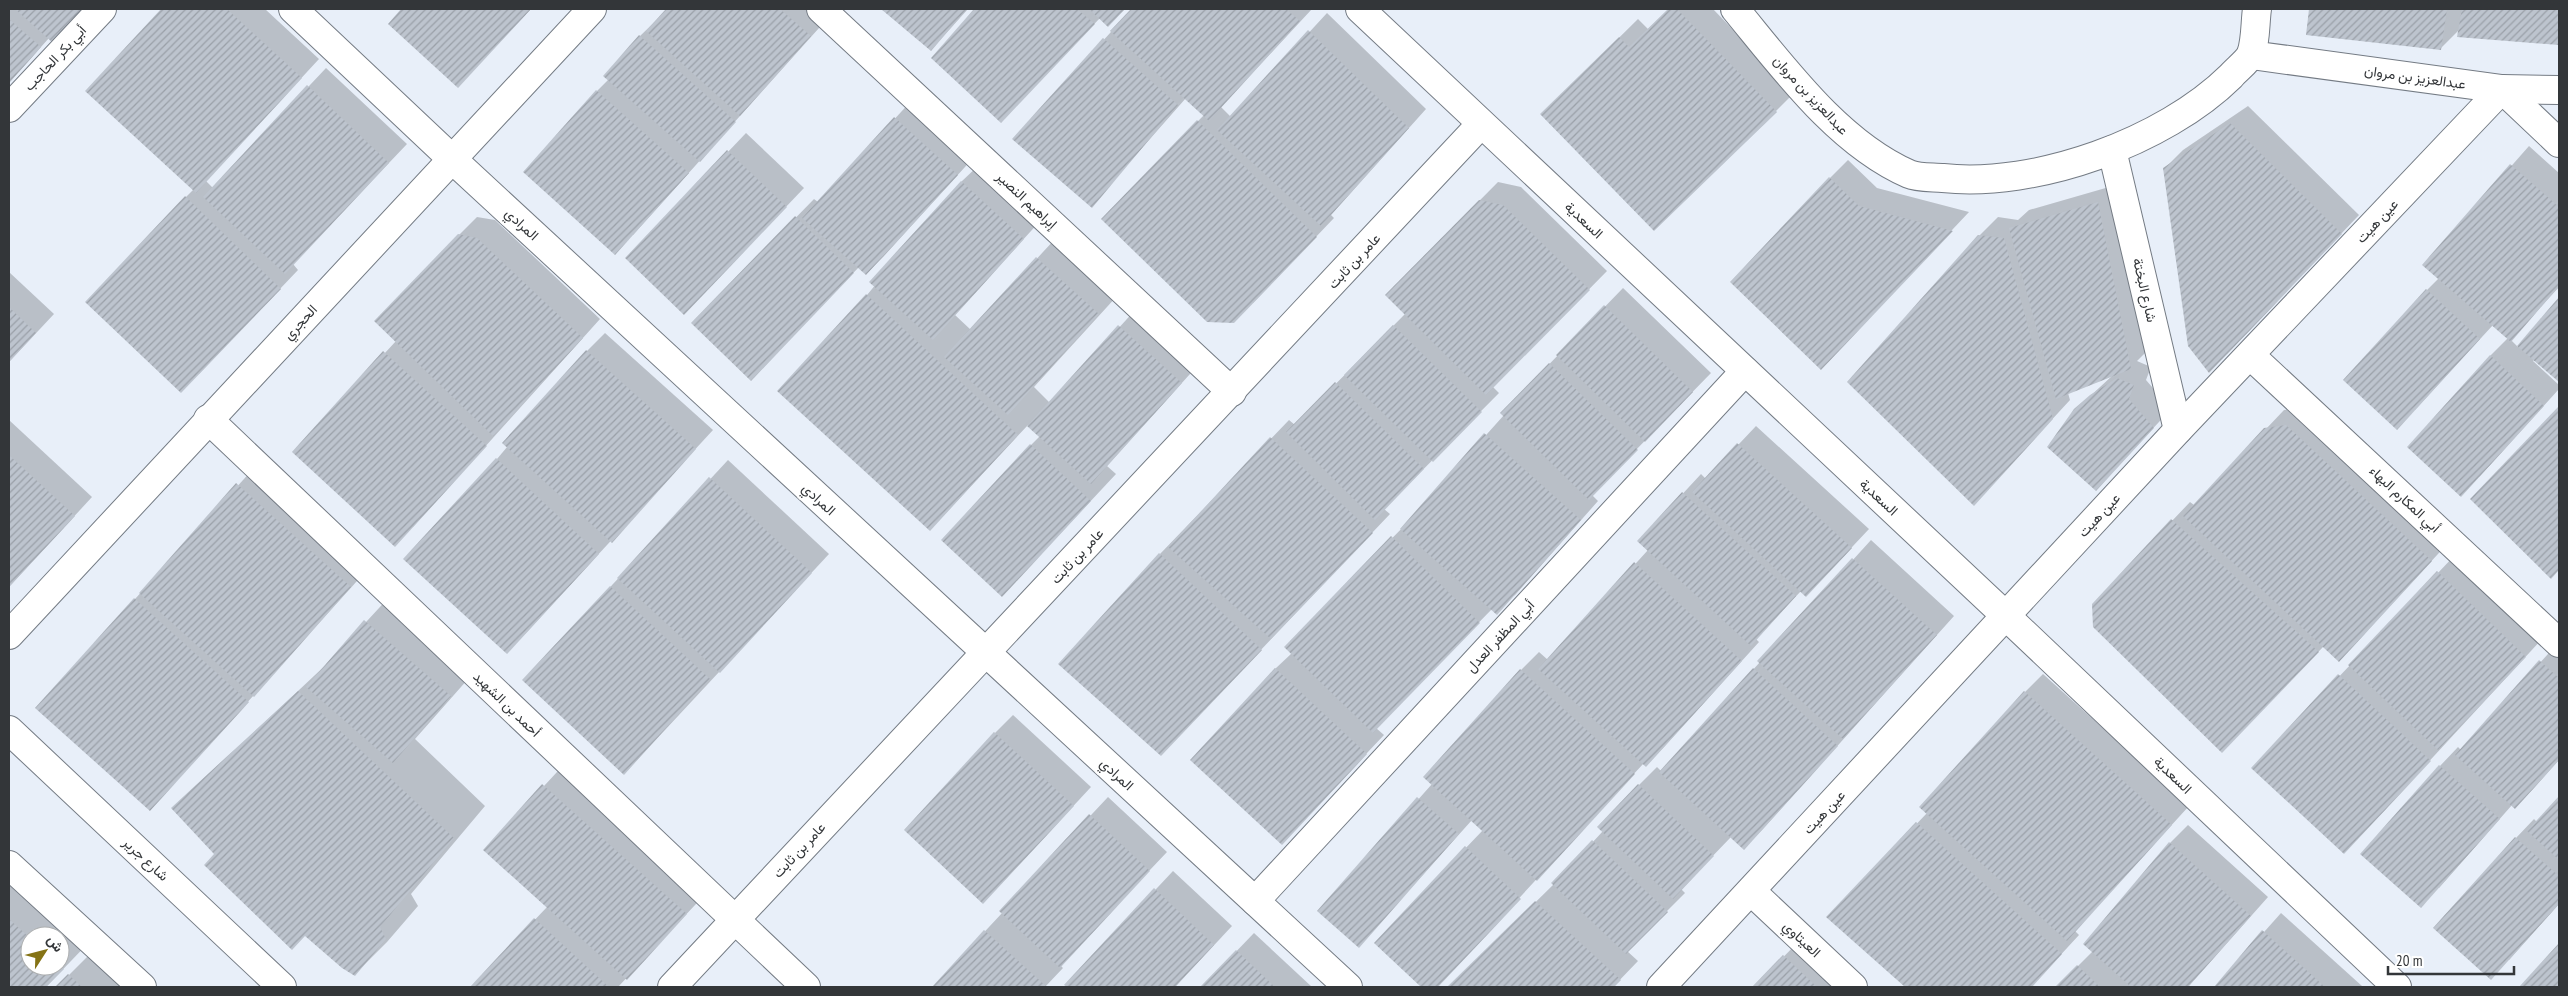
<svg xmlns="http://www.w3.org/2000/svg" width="2568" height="996" font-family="'PT Sans Narrow',Vazirmatn,sans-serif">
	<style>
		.shadow { fill: #0003; fill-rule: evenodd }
		.building { fill: url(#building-hatch) }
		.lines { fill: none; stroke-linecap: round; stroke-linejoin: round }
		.minor-casing { stroke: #747b84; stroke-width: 30 }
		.secondary-casing { stroke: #747b84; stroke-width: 30 }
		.minor { stroke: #fff; stroke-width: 28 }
		.secondary { stroke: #fff; stroke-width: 28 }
		.labels { text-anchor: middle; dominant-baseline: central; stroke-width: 4.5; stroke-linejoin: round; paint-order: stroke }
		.street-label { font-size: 14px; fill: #333639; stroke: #fff }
	</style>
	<defs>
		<pattern id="building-hatch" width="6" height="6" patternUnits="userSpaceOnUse" patternTransform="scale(1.25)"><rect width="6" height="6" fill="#bdc4ce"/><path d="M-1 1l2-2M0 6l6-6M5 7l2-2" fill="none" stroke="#9aa0a8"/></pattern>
	</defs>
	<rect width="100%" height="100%" fill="#e8eff9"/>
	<g class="shadow">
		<polygon points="9,9 83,9 71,23 49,38 9,83"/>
		<polygon points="163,9 265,9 319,59 206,181 213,188 326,68 407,144 293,264 298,270 199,374 186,197 194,189 87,91"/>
		<polygon points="403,9 531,9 458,86 389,24"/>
		<polygon points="668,9 819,9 828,18 633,235 597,91 609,79 640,36"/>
		<polygon points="883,9 968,9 931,50"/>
		<polygon points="976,9 1125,9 1108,25 1100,18 1019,103 933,58"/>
		<polygon points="1132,9 1312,9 1221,107 1231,117 1327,13 1426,109 1331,215 1334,218 1253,303 1102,219 1204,115 1186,98 1091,206 1013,139"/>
		<polygon points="1669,9 1713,9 1794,93 1776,111 1560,96 1638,19 1648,29"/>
		<polygon points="2310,9 2559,9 2559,43 2459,36 2460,29 2441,48 2307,34"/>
		<polygon points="913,99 975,156 884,256 866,274 859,267 769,361 693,323 814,199 818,202"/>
		<polygon points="2248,106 2359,215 2227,354 2164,169 2183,150"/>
		<polygon points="746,133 804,188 702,295 627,258"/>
		<polygon points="2529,146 2559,173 2559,287 2511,340 2518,347 2559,299 2559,380 2535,359 2533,361 2559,385 2559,389 2479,477 2490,356 2508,338 2493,325 2415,410 2427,290 2439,278 2424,265"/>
		<polygon points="1848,160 1877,188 1969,212 1839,350 1830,178"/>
		<polygon points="980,164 1041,220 955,315 971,330 1055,239 1117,296 1034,387 1050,403 1137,308 1199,364 1107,466 1116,474 1002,596 1031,445 1040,436 1028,425 930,530 867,295 961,182"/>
		<polygon points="1498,182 1521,187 1607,271 1493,387 1499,393 1384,509 1390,514 1179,736 1160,554 1289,420 1295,425 1405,314 1386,295"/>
		<polygon points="2116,185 2149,349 2137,361 2151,367 2146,380 2171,409 2096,490 2075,410 2112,376 2068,393 2070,400 1974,504 1979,236 1998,217 2018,220 2029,210"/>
		<polygon points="477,217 495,220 600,319 413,527 294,452 396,341 459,235"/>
		<polygon points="9,272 54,314 9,362"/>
		<polygon points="1623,288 1711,373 1592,495 1598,501 1515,595 1492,609 1376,728 1384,735 1282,843 1275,669 1292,653 1286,646 1411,519 1504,415 1502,413"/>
		<polygon points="605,333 713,430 525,634 497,459 587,351"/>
		<polygon points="2304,407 2449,542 2357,642 2324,646 2240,733 2093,604 2190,502 2194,505 2284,410"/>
		<polygon points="2559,408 2559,568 2551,577 2472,499"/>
		<polygon points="9,420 92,497 9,587"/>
		<polygon points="1756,426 1869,529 1806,596 1801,591 1756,639 1759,642 1664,747 1646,766 1644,763 1437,987 1422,987 1375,943 1483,830 1472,820 1359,946 1319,911 1432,784 1521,670 1539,652 1548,660 1648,550 1639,541 1701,474 1706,479"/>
		<polygon points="263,458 376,560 150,810 135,599"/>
		<polygon points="728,460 829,554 624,774 524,680"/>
		<polygon points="1871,540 1954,616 1762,830 1744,848 1731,837 1681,889 1685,893 1627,951 1638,961 1613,987 1449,987 1554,884 1603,831 1639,785 1657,767 1661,771"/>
		<polygon points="2456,554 2543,638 2362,834 2252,768"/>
		<polygon points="391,595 476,670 415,739 485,806 411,894 418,906 387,942 355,974 216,854 173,808 331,660"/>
		<polygon points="2558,643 2559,760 2533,789 2515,807 2512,805 2439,888 2362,854 2440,766 2458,747 2461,750"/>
		<polygon points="2043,674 2189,806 2075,931 2079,935 2031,987 1907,987 1828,917 1927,813 2025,692"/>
		<polygon points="1013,715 1091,787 1001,884 995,733"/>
		<polygon points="569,759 711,888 618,987 471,987 547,907 485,850"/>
		<polygon points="1108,797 1167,852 1060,965 1063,968 1045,987 933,987 1003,912 1001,911"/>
		<polygon points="2559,798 2559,904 2509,960 2435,928 2516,838 2534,819 2537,822"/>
		<polygon points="2188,825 2268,897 2188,987 2057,987 2093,951 2170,843"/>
		<path d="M9,857L95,936L46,987H9ZM30,936H60V966H30Z"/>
		<polygon points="1173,871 1232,926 1175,987 1069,987 1066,985"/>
		<polygon points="2281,913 2362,986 2361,987 2215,987"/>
		<polygon points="1254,933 1312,987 1202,987"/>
		<polygon points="1802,938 1854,987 1754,987"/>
		<polygon points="101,943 149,987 57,987"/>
		<polygon points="2559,945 2559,987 2521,987"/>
	</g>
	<g class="building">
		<polygon points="15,9 83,9 53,43"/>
		<polygon points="161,9 227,9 302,78 196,193 85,91"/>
		<polygon points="401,9 531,9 458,88 388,24"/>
		<polygon points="666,9 780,9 811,36 740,116 646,31"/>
		<polygon points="881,9 967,9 931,51"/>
		<polygon points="974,9 1077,9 1095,24 1001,123 931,58"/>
		<polygon points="1089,9 1125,9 1108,27"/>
		<polygon points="1131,9 1286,9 1300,21 1209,121 1110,31"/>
		<polygon points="1668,9 1677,9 1777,112 1654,231 1540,114 1619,37 1629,47"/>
		<polygon points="2309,9 2447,9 2441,50 2306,35"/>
		<polygon points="2462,9 2559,9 2559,45 2457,37"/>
		<polygon points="9,19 41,47 9,83"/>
		<polygon points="1308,30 1409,128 1321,226 1217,130"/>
		<polygon points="639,35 736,122 700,162 603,76"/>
		<polygon points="1103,38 1178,105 1092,208 1012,139"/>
		<polygon points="307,85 389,163 285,274 203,197"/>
		<polygon points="596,90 689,173 615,255 523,172"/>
		<polygon points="894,117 958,175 866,275 802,218"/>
		<polygon points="1197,120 1317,237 1234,323 1207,322 1101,219"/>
		<polygon points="2230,123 2342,234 2209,373 2188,346 2163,168"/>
		<polygon points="727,150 787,207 684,315 625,258"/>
		<polygon points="2510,164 2559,207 2559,286 2511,342 2422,265"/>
		<polygon points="1829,177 1859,206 1953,231 1821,370 1730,282"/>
		<polygon points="961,181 1024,239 933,340 869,282"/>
		<polygon points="185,196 281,289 181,393 85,302"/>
		<polygon points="1479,200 1503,205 1590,290 1486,395 1385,295"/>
		<polygon points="2098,202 2131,369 2056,399 2009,228"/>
		<polygon points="795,216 854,273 751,381 691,323"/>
		<polygon points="458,234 477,238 583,338 493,436 374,321"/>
		<polygon points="1978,235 2004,238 2053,419 1974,506 1847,382"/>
		<polygon points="1036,257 1099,314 1008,415 944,357"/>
		<polygon points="2426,289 2480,339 2397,430 2343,380"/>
		<polygon points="866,294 1018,435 930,531 777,391"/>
		<polygon points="2559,297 2559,382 2517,346"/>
		<polygon points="1604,305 1693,392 1645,442 1556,355"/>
		<polygon points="9,307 36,333 9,362"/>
		<polygon points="1118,325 1182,383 1091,484 1027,426"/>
		<polygon points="1393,325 1482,412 1433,462 1344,375"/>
		<polygon points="586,350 696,449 612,543 502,443"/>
		<polygon points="383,351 487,446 395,547 292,452"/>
		<polygon points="2490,355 2544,406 2461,497 2407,447"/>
		<polygon points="1549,363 1638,450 1589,500 1500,413"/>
		<polygon points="2117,378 2134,385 2129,399 2154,428 2096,491 2047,447 2074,409 2090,395"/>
		<polygon points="1335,382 1424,469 1375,520 1286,432"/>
		<polygon points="2559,406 2559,570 2551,579 2470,499"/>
		<polygon points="2286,425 2432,561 2339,662 2183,516 2264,428"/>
		<polygon points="1484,433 1581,520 1497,615 1400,529"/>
		<polygon points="1270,437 1373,533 1271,639 1168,547"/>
		<polygon points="1737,443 1852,548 1806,597 1692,492"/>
		<polygon points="1030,444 1091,501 1002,597 941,540"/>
		<polygon points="9,455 75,516 9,587"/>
		<polygon points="496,458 599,554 507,654 403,559"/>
		<polygon points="709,477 812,573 720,673 617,578"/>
		<polygon points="236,483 351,587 254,697 139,593"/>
		<polygon points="1682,492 1796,596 1751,646 1637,541"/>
		<polygon points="2171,519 2319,652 2222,753 2093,627 2092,604"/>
		<polygon points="1391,536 1480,623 1373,733 1284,647"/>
		<polygon points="1159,553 1262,650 1161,756 1058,664"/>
		<polygon points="1852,558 1937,635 1843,739 1757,661"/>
		<polygon points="1634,562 1742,661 1646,767 1538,669"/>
		<polygon points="2437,571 2526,657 2438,750 2348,665"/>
		<polygon points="610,586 710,679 624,775 522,680"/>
		<polygon points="134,598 249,702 150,811 35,708"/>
		<polygon points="364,620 451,696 393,763 306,687"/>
		<polygon points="2539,660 2559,678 2559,760 2515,809 2455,755"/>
		<polygon points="1275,668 1367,754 1282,845 1190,760"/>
		<polygon points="1753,668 1838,746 1744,850 1659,772"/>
		<polygon points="1520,669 1635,774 1537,881 1423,777"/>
		<polygon points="2338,674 2431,761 2344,854 2251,768"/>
		<polygon points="298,691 454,838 380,927 386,939 355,976 342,968 305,936 292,950 204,865 214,854 171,808"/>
		<polygon points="2024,691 2172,825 2067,941 1919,807"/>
		<polygon points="994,732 1074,806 983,904 904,830"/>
		<polygon points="2439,765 2500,819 2421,908 2360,854"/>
		<polygon points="542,784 687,914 627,980 483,850"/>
		<polygon points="1638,784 1714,856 1673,899 1597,827"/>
		<polygon points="2559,796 2559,860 2527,831"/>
		<polygon points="1417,797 1459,834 1359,948 1317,911"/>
		<polygon points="1089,814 1150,871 1060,968 999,911"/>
		<polygon points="1916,822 2062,954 2032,987 1905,987 1826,917"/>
		<polygon points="2515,837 2559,876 2559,904 2491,980 2433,928"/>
		<polygon points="1592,840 1668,912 1626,954 1551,883"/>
		<polygon points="2169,842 2251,916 2188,987 2131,987 2083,944"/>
		<polygon points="1465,846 1521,899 1438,987 1421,987 1374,943"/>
		<polygon points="1154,888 1214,945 1175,987 1067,987 1064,985"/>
		<polygon points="1535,901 1621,980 1614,987 1447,987"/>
		<polygon points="534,918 609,987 470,987"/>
		<polygon points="9,919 30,938 30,966 60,966 64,969 46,987 9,987"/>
		<polygon points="984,930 1047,987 932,987"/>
		<polygon points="2262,930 2325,987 2214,987"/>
		<polygon points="2559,943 2559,987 2519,987"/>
		<polygon points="1236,950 1275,987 1200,987"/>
		<polygon points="1783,955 1817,987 1752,987"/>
		<polygon points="2077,965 2100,987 2055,987"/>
		<polygon points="68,974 82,987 55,987"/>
	</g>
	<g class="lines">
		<g class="minor-casing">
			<g id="minor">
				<polyline points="293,9 452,159 1348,987"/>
				<polyline points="821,9 1232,392"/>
				<polyline points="1360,9 2006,616 2397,987"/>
				<path d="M1735,9C1783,67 1838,143 1909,174C1918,178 1933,177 1943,178C2036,188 2164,142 2231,76C2236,70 2248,61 2251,54C2256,41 2255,22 2257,9"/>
				<polyline points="2251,55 2502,89 2559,143"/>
				<polyline points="9,108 102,9"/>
				<polyline points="2112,150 2178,430"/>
				<polyline points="2251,356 2559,643"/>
				<polyline points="208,419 806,987"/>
				<polyline points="9,635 592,9"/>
				<polyline points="1751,891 1853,987"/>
				<polyline points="1255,901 1745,371"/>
				<polyline points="672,987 1481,124"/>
				<polyline points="1661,987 2178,430 2502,89 2559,90"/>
			</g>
		</g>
		<g class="secondary-casing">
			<g id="secondary">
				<polyline points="9,730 282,987"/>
				<polyline points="9,865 142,987"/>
			</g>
		</g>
		<use href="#minor" class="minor"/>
		<use href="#secondary" class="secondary"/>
	</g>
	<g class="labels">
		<g class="street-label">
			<text transform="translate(55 58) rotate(-47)">أبي بكر الحاجب</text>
			<text transform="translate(2415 77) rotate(8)">عبدالعزيز بن مروان</text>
			<text transform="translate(1811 95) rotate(47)">عبدالعزيز بن مروان</text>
			<text transform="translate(1027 200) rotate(43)">إبراهيم النصير</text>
			<text transform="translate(1584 220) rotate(43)">السعدية</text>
			<text transform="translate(2377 221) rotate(-47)">عين هيت</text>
			<text transform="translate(522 224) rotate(43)">المرادي</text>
			<text transform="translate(1354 261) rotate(-47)">عامر بن ثابت</text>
			<text transform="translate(2145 290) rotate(77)">شارع البختة</text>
			<text transform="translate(300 322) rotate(-47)">الحجري</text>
			<text transform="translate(1879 497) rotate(43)">السعدية</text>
			<text transform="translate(819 499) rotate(43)">المرادي</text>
			<text transform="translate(2405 499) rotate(43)">أبي المكارم البهاء</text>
			<text transform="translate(2099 515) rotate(-47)">عين هيت</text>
			<text transform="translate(1077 556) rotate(-47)">عامر بن ثابت</text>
			<text transform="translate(1500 636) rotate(-47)">أبي المظفر العدل</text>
			<text transform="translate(507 704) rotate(44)">أحمد بن الشهيد</text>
			<text transform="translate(1117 774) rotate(43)">المرادي</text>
			<text transform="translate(2173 775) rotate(44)">السعدية</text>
			<text transform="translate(1824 812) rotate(-47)">عين هيت</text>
			<text transform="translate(799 850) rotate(-47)">عامر بن ثابت</text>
			<text transform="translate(146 859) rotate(43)">شارع جرير</text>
			<text transform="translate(1802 939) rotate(43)">العيتاوي</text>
		</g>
	</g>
	<rect width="2568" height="996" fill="none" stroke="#333639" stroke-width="20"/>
	<g transform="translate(45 951) rotate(54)"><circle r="24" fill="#ffffff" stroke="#adafb0"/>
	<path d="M0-4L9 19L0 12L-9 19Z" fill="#857315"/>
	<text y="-8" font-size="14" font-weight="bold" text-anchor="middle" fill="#333639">ش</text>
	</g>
	<path d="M2388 966v8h126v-8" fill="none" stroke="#333639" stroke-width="2.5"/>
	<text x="2396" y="966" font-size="15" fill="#333639" stroke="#ffffff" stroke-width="4" paint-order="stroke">20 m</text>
</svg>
